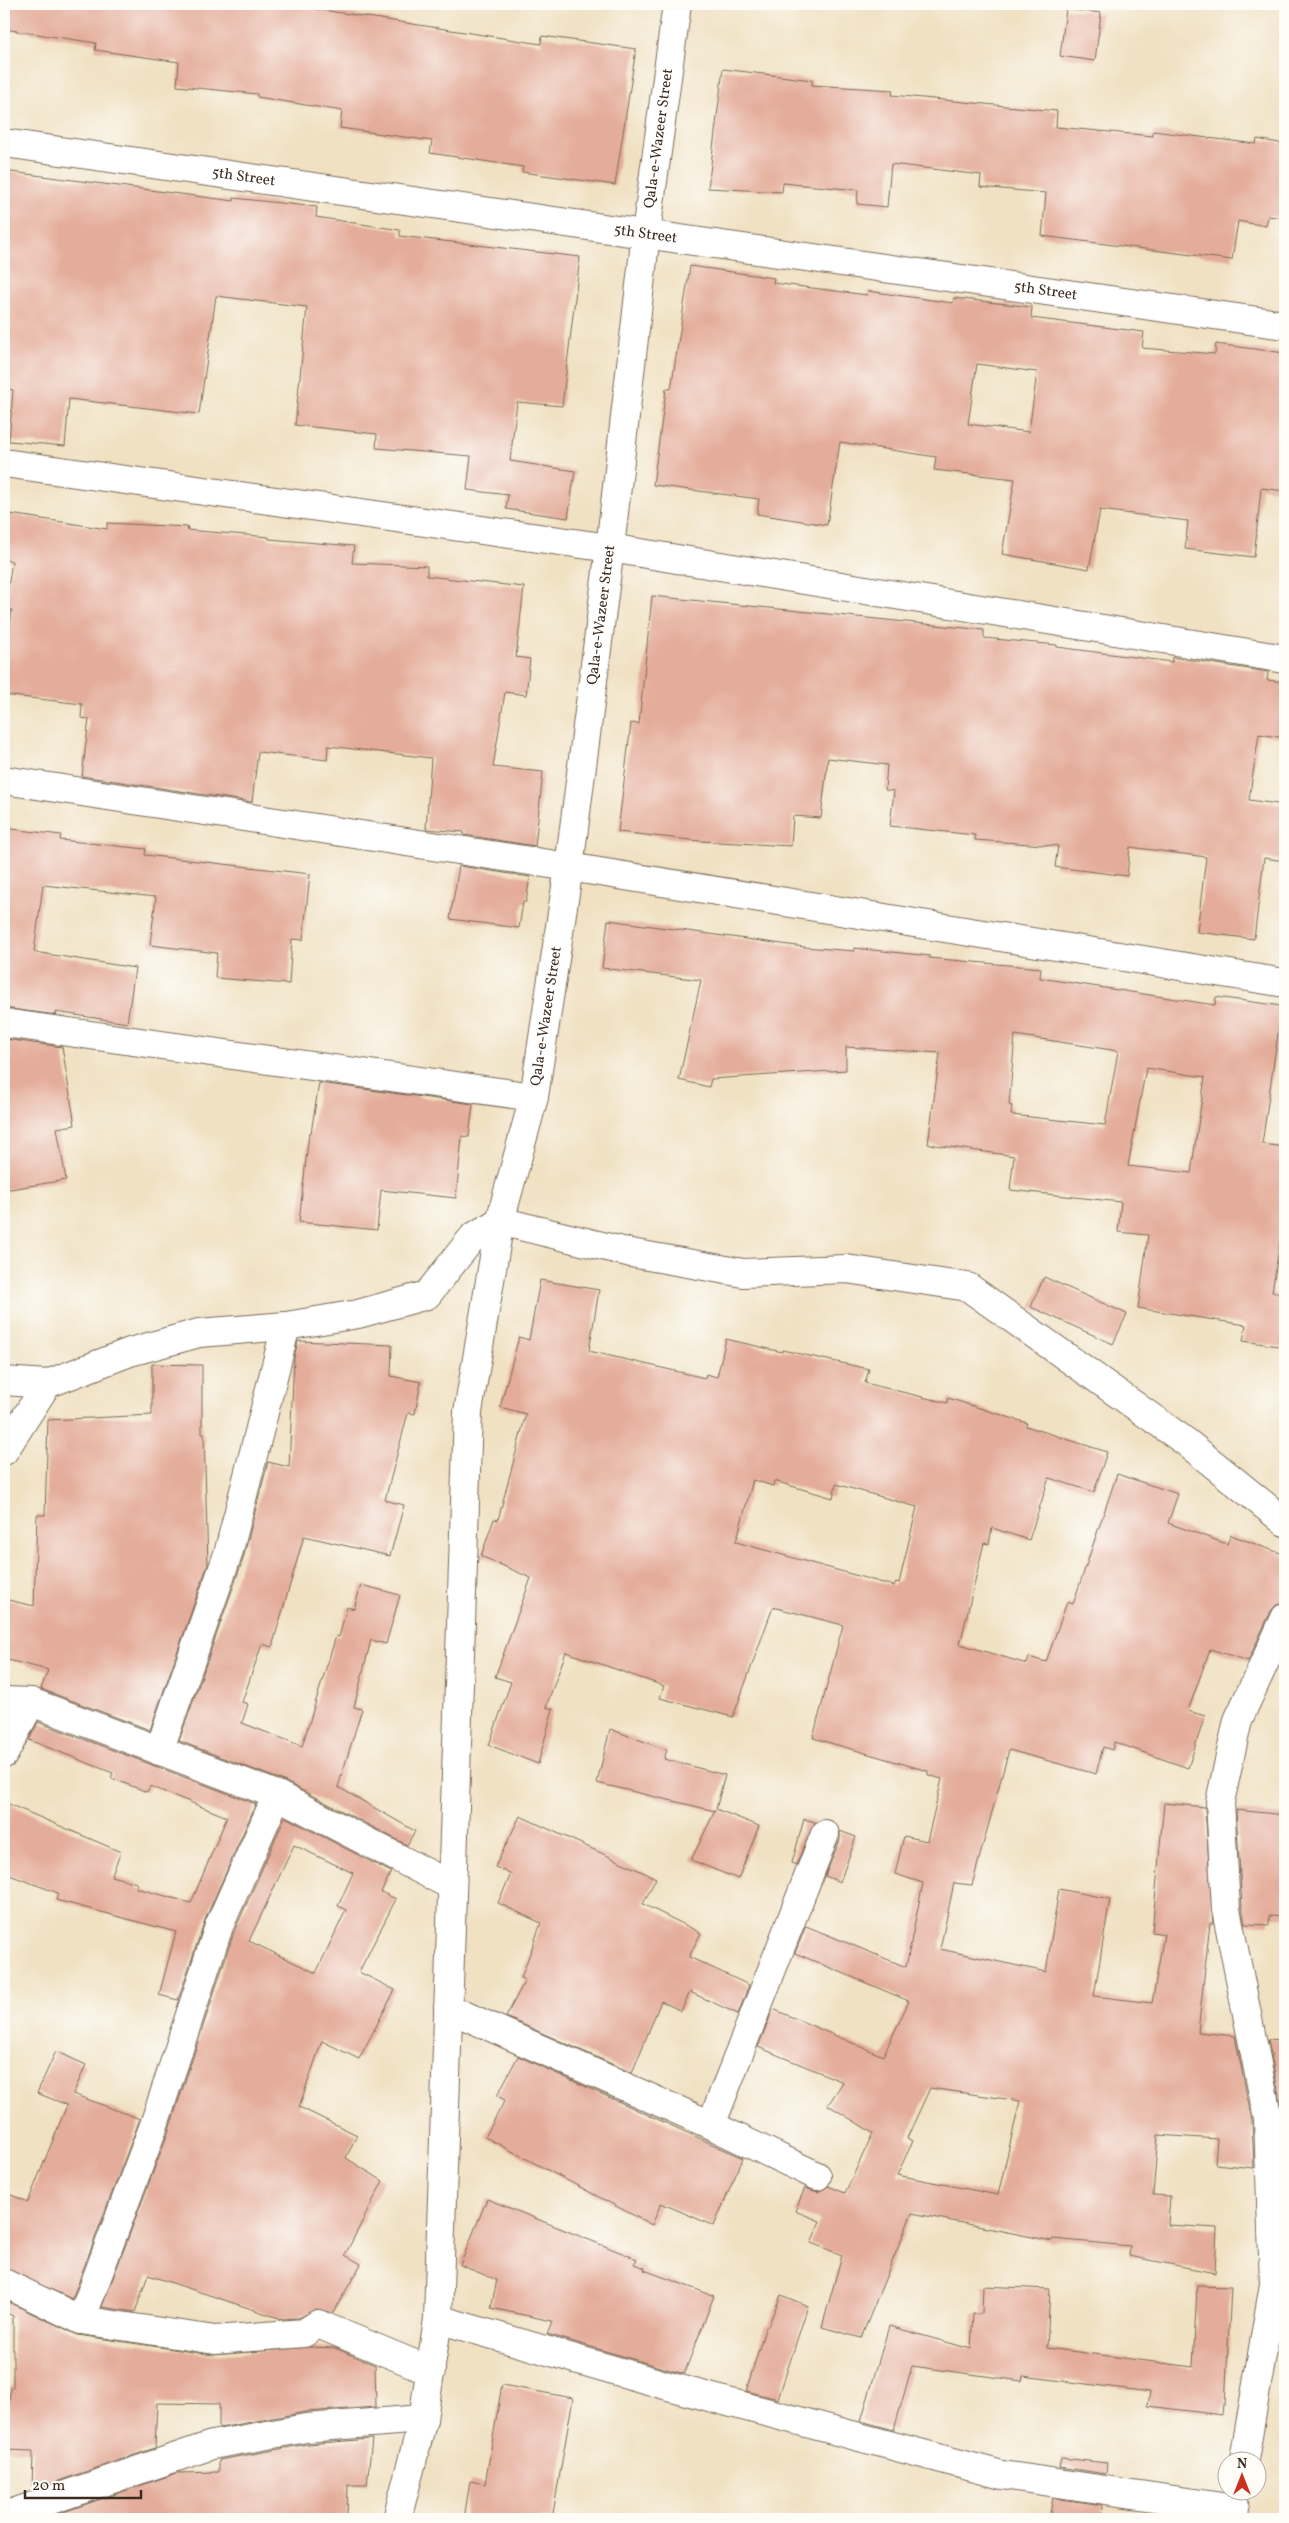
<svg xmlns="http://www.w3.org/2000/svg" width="1289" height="2523" font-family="Vollkorn,serif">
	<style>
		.building { fill: #e4ac9a; fill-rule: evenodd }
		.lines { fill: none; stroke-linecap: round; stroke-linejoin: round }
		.street-casing { stroke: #7a6a58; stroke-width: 30 }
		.street { stroke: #fff; stroke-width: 28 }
		.labels { text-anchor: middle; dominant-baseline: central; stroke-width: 4; stroke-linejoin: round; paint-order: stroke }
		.street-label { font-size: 15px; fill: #3b2a1e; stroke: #fdfcf7 }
	</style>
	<rect width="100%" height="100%" fill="#fdfcf7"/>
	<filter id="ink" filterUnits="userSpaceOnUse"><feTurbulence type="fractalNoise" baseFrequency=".02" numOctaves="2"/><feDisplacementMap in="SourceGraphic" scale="10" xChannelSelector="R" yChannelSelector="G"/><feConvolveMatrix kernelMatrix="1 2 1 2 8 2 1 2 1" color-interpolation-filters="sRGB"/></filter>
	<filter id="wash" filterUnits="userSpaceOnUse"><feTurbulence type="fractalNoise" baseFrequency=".0096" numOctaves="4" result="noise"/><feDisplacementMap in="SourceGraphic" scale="20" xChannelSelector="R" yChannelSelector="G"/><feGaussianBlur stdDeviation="1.12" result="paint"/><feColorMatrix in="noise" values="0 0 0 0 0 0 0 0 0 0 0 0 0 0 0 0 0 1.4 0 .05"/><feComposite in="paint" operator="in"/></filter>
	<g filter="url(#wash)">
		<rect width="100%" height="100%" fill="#f0e1c3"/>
		<g id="blocks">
			<g class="building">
				<polygon points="4,4 284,4 541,44 542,36 636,49 615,185 522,172 523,167 430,153 432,141 340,128 342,111 257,97 257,94 177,86 179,62 95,50 96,43 4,29"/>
				<polygon points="1066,9 1101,13 1095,61 1060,56"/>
				<polygon points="723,69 812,80 812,85 893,90 892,95 1057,111 1056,127 1153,136 1153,131 1256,144 1257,139 1285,144 1285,218 1268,216 1266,226 1238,221 1232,260 1042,236 1046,193 980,187 981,175 891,164 887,207 857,204 858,190 783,183 782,192 708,188"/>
				<polygon points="4,171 234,201 234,198 317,207 316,217 400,230 400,236 580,257 562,406 517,402 510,461 575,471 568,518 506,509 508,495 467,490 471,456 376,448 377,434 295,425 307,307 216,296 199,414 69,399 65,446 9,441 13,390 4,388"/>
				<path d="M690,266L774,278L773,283L867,295L868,291L953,303L954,298L1032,307L1031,318L1144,332L1142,348L1215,354L1216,344L1285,353V491L1261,488L1254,557L1185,549L1188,521L1100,510L1089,569L1002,554L1015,479L934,470L936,457L840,442L827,525L757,514L759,499L653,485L666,389H671ZM977,364L1037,372L1029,432L968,424Z"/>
				<polygon points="4,513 107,529 107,523 188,527 187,530 269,537 269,539 354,546 352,563 427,566 427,576 524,587 516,657 530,659 526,695 505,692 493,767 543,772 535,846 464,835 464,832 426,829 431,758 328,746 327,760 258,752 252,802 82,776 89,719 81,718 82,704 4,695 4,672 12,610 5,609 12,561 4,560"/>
				<polygon points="652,596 984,630 984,638 1057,645 1057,647 1172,662 1172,657 1268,672 1267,680 1285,682 1285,738 1259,734 1249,800 1285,805 1285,861 1264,858 1254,939 1197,932 1206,857 1130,847 1127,876 1055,867 1058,846 975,840 975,835 890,826 894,791 885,790 887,765 828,758 821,818 793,816 791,846 700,841 618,832 631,723 639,724"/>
				<polygon points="4,828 61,835 60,840 146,849 145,855 310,874 303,940 292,939 289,984 215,978 217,953 150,945 156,897 43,885 34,952 135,968 127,1023 56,1012 57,1015 4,1008"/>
				<polygon points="459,866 530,877 526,902 523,902 519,928 450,919"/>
				<path d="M608,920L804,947L854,951V948L930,956L929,958L1041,968L1040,978L1215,1005L1216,997L1282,1006L1262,1144L1285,1147V1230H1282L1272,1292L1285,1295V1347L1243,1341L1246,1325L1138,1308L1148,1235L1118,1232L1121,1202L1010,1190L1014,1156L928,1144L940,1053L846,1047V1070L711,1079L709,1087L679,1080L701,980L602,968ZM1015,1035L1118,1051L1105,1125L1011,1115L1012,1106L1009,1105ZM1146,1068L1205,1077L1191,1173L1128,1166Z"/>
				<polygon points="4,1039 62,1047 75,1125 57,1128 66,1180 4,1190"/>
				<polygon points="319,1083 473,1104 469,1137 462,1136 456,1198 381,1190 377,1230 299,1222 309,1133 311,1133"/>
				<polygon points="1044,1277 1127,1314 1113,1344 1031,1307"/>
				<path d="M540,1280L599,1290L589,1351L705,1378L706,1374L717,1377L726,1339L782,1352V1350L869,1369L865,1383L947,1403L948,1398L1027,1423L1026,1426L1107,1452L1094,1492L1049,1478L1029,1540L992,1528L989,1544L984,1543L960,1644L1027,1664L1029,1657L1046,1662L1067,1602L1073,1604L1117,1474L1178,1494L1168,1523L1227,1544L1231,1535L1285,1555V1603L1276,1605L1271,1611L1248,1661L1210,1649L1188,1711L1205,1716L1188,1768L1114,1742L1112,1750L1103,1747L1096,1774L1009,1750L972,1885L954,1883L940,1949L1046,1972L1059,1889L1110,1899L1094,1996L1152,2003L1164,1934L1152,1932L1164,1803L1205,1807L1213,1923H1210L1198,2032L1235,2036L1252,2121L1254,2168L1215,2164L1217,2139L1158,2135L1153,2195L1170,2196L1168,2225L1217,2228L1215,2273L1129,2256L1130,2246L1053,2239L1052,2241L912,2213L861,2338L822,2327L842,2255L811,2243L820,2221L795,2211L805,2188L818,2192L828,2186L845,2193L873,2133L828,2105L843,2082L758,2047L773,2009L883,2056L909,2001L795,1953L806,1926L906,1967L923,1883L895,1874L904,1836L927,1841L942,1779L928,1775V1771L813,1738L843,1625L773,1607L733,1717L660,1698L664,1686L566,1652L546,1707L553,1709L538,1764L489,1745L511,1682L495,1677L531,1578L481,1556L494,1519L498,1520L526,1414L500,1407L519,1337L529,1340ZM753,1480L773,1486L774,1481L833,1498L836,1484L917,1507L899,1583L896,1582L894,1586L736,1542ZM930,2088L1020,2101L998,2195L897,2175L913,2141L907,2138Z"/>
				<polygon points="298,1341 392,1345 391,1376 421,1382 415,1414 408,1413 385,1500 404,1505 390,1556 304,1536 272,1647 262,1644 242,1702 248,1704 242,1723 302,1746 336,1636 339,1637 347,1607 354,1609 361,1585 400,1595 386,1644 371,1640 354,1707 362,1709 338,1787 415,1831 407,1845 284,1781 179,1741 243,1559 268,1462 289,1467 294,1358"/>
				<polygon points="152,1364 202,1365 202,1434 204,1434 208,1564 150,1730 41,1689 48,1670 4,1659 4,1599 34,1606 37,1515 45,1515 48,1420 152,1415"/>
				<polygon points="38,1722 256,1804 205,1920 178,2000 159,1995 176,1932 56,1900 58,1893 4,1873 4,1802 121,1852 111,1876 137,1883 136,1888 191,1903 227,1817 150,1786 147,1792 111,1778 113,1773 29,1740"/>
				<polygon points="610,1729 667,1750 664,1759 725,1775 716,1809 759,1826 738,1879 691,1860 715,1811 597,1783"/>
				<polygon points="1236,1810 1285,1815 1285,1917 1269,1916 1269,1925 1245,1924 1242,1907"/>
				<polygon points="520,1816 656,1878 643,1904 701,1933 689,1957 749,1985 738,2014 690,1992 681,2011 661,2001 632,2073 506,2017 525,1980 521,1978 541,1923 498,1903 511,1874 495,1867"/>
				<path d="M285,1817L391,1872L381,1892L396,1899L359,1972L395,1990L359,2059L322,2041L299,2107L357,2135L346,2158L383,2181L345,2255L361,2264L333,2313L316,2309L299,2318L282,2319L148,2275L135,2312L102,2307L169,2130L234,1932ZM294,1845L353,1873L338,1906L346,1910L316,1973L249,1941Z"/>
				<polygon points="804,1819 815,1822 796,1865 792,1863"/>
				<polygon points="840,1831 856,1837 840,1882 825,1876 840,1840"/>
				<polygon points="1268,2039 1285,2040 1285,2163 1283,2116"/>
				<polygon points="56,2051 86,2065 73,2094 140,2119 72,2299 4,2268 4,2192 28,2202 67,2105 37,2093"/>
				<polygon points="518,2056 743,2158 714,2226 661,2203 652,2225 485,2137 505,2100 497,2096"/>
				<polygon points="487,2199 637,2259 634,2264 645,2268 644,2270 714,2296 684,2374 547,2334 552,2321 491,2308 497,2280 460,2265"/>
				<polygon points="983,2286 1050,2289 1047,2348 1193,2367 1197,2286 1231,2287 1225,2406 1223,2405 1222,2415 1148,2406 1150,2392 1023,2376 1022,2381 912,2366 894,2430 861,2421 889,2326 971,2349 973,2314 982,2314"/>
				<polygon points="781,2295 808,2306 778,2399 746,2391 766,2326 768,2326"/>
				<polygon points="4,2300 78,2335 213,2355 310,2347 335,2348 375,2365 376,2407 305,2412 219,2428 219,2404 157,2403 155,2448 32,2490 33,2451 7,2450 10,2387 13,2387 13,2316 4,2312"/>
				<polygon points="502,2385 573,2398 552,2519 464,2519 470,2481 485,2484"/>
				<polygon points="372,2439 367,2485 348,2485 347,2519 43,2519 177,2473 219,2472 219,2460 308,2444"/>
				<polygon points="1061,2458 1107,2463 1106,2474 1059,2467"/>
				<polygon points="1053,2498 1102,2505 1101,2519 1049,2519"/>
			</g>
		</g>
	</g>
	<g filter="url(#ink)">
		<use href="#blocks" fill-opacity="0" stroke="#7a6a58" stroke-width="1"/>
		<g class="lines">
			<g class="street-casing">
				<g id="street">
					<path id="s1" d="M4,143L1285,325"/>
					<polyline points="4,463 610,548 1285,659"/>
					<polyline points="4,780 569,867 1285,983"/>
					<polyline points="4,1023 534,1097"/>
					<polyline points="4,1381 47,1384 130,1352 199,1333 286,1326 358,1314 427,1295 473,1237 500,1221 631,1253 743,1273 846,1269 968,1287 1186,1442 1285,1522"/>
					<polyline points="4,1451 47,1384"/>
					<polyline points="4,1701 31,1702 277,1795 452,1886"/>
					<polyline points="159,1751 228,1554 286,1326"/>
					<polyline points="4,1754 31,1702"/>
					<polyline points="448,2008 711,2125 817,2176"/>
					<polyline points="711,2125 825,1834"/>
					<polyline points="4,2283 81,2320 215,2340 304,2333 318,2324 431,2371"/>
					<polyline points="438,2319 679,2389 1002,2475 1236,2509"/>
					<polyline points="81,2320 154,2125 219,1926 277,1795"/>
					<polyline points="1244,2460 1274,2284 1268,2119 1226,1909 1220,1802 1238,1720 1285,1618"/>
					<polyline points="4,2516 212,2445 306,2428 423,2419"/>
					<path id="s2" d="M397,2519L423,2419L438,2319L468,1412L500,1221L534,1097L569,867L610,548L646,233L677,4"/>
				</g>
			</g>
			<use href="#street" class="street"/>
		</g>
	</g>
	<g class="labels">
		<g class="street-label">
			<text stroke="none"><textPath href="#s2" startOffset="2401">Qala-e-Wazeer Street</textPath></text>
			<text stroke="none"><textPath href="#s1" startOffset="242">5th Street</textPath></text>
			<text stroke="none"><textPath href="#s1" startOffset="648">5th Street</textPath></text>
			<text stroke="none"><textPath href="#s1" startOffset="1052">5th Street</textPath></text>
			<text stroke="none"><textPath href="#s2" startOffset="1921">Qala-e-Wazeer Street</textPath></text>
			<text stroke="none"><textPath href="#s2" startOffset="1516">Qala-e-Wazeer Street</textPath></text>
		</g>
	</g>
	<rect width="1289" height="2523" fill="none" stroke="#fdfcf7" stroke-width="20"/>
	<g transform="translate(1242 2476)"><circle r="24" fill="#fdfcf7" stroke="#afa8a0"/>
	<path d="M0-4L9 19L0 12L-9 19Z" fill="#c8321e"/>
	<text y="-8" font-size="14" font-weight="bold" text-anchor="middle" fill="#3b2a1e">N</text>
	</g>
	<path d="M25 2490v8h116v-8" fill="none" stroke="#3b2a1e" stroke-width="2.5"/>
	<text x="32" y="2490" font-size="15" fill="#3b2a1e" stroke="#fdfcf7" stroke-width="4" paint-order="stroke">20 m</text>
</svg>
